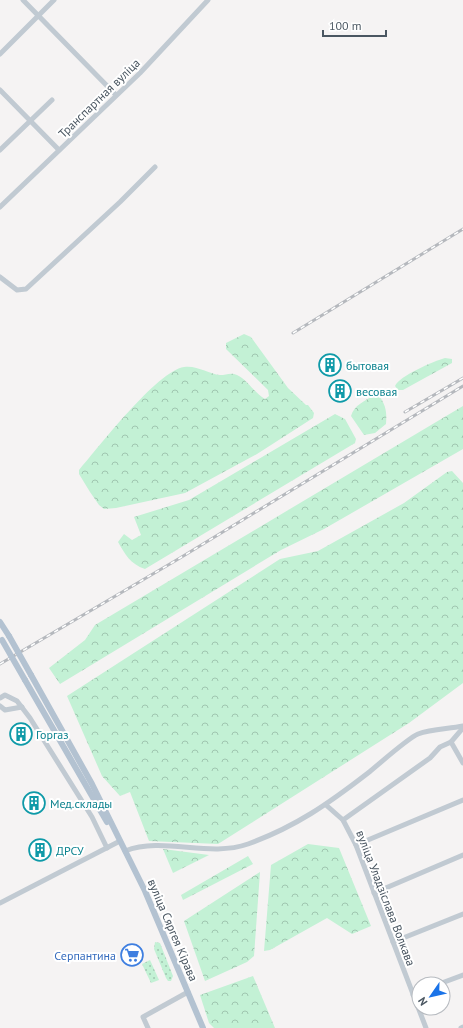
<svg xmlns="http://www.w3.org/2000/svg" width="463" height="1028" font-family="'PT Sans',sans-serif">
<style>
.grass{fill:url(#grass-dots)}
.forest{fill:url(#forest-crowns)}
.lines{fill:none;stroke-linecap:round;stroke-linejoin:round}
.minor{stroke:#c1cad2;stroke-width:5}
.major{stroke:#b3c2d1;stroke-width:6}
.rail-casing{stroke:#b5b8bd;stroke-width:3}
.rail{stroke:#fff;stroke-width:1.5;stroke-dasharray:4.5;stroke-linecap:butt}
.major-bridge{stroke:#b3c2d1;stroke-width:6}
.labels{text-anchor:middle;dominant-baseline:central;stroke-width:4;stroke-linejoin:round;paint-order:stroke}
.street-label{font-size:12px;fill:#4a5661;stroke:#fff}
.culture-label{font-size:12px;fill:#0d838f;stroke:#fff;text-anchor:start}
.shop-label{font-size:12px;fill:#366cbe;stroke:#fff;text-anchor:end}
</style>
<defs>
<pattern id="grass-dots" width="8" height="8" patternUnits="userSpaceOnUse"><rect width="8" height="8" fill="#c3f1d5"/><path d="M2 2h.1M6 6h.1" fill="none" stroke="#a0c6b0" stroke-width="1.8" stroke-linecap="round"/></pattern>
<pattern id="forest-crowns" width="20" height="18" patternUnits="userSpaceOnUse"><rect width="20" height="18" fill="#c3f1d5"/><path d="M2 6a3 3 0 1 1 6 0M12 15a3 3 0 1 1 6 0" fill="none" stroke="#a0c6b0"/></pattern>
</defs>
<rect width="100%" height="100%" fill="#f5f3f3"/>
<g class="grass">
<polygon points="155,942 160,943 173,976 171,981 168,981 166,978 154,949"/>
<polygon points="150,960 159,980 151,983 142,964"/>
</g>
<g class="forest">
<path d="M244 334 251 337 288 388 306 405H308L314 413 313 418 257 454 185 493 116 508 104 509 99 505 90 492 79 474V470C99 447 157 371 184 367 197 365 209 374 220 375 226 375 231 372 237 375 248 380 254 393 265 399L269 396 268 390 226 349V343Z"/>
<path d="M445 358 452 359V363L403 390H398L395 386C399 376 434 361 445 358Z"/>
<path d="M374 395 380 397C386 406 387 413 386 424L375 433 364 435 351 416C354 405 365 401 374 395Z"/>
<polygon points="463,406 463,449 324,529 281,550 60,684 49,668 85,640 95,625"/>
<path d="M335 414 345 419 356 439 355 443 145 569C130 564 125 554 118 542L124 534 132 540 141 535 134 517 189 500Z"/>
<polygon points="452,471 463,483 463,683 409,723 218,844 149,841 130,792 120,796 102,776 67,696 280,559 318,551 404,503 447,472"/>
<polygon points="308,844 339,848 371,926 352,934 327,918 270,950 264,951 271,865"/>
<polygon points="163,849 209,855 173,873"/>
<polygon points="248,856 253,864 183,900 181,895"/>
<polygon points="260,872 254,956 247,962 205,981 184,921"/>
<polygon points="253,976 275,1028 214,1028 209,1023 200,995"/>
</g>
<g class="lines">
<g class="minor">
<polyline points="23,0 116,95"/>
<polyline points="0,54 54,0"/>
<polyline points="0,90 59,150"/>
<polyline points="0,150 52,100"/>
<polyline points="0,207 140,73 208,0"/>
<polyline points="0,277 17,290 26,289 120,202 155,167"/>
<polyline points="0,698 5,695 17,701 30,718 92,817 107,848"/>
<polyline points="0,706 5,710 22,707"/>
<polyline points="451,742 463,763"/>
<polyline points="326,805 343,820 356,845 426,1028"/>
<polyline points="343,820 430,758 440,747 451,742 463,728"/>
<polyline points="356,845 463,800"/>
<path d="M125 851C164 836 208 858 248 844 295 827 328 804 368 773 378 765 408 738 418 734 432 729 449 729 463 726"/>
<polyline points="374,893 463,855"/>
<polyline points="0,903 120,841"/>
<polyline points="393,942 463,914"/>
<polyline points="439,984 463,975"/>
<polyline points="413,995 419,992"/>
<polyline points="148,1028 143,1017 188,992"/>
<polyline points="461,1028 463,1027"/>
</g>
<g class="major">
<polyline points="0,622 9,636"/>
<polyline points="31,675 92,784 145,891 203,1028"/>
<polyline points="25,680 107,822"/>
</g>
<g class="rail-casing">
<g id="rail">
<polyline points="293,333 463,229"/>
<polyline points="405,412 463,378"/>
<polyline points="0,664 180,558 463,386"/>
</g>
</g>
<use href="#rail" class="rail"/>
<g class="major-bridge">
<polyline points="9,636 31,675"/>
<polyline points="2,640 25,680"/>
</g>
</g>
<defs>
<g id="building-ring" transform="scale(1.15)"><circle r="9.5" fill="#fff" stroke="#0f9aa8" stroke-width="1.5"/><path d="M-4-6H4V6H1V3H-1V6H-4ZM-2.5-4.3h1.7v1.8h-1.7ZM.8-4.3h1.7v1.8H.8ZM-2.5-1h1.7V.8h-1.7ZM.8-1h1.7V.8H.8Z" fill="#0f9aa8"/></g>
<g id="supermarket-ring" transform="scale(1.15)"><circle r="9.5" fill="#fff" stroke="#3f7fe0" stroke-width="1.5"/><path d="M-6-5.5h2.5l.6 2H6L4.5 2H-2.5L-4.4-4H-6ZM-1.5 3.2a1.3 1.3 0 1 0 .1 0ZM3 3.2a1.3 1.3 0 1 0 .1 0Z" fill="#3f7fe0"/></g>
</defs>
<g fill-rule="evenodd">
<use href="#building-ring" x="330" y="365"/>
<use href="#building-ring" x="340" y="391"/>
<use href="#building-ring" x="21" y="734"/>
<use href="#building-ring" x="34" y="803"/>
<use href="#building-ring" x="40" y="850"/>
<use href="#supermarket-ring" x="132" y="955"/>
</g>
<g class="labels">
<g class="street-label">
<text transform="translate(99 98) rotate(-44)">Транспартная вуліца</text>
<text transform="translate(386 898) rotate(69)">вуліца Уладзіслава Волкава</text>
<text transform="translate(173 930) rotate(67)">вуліца Сяргея Кірава</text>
</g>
<g class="culture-label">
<text x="346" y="365">бытовая</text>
<text x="356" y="391">весовая</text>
<text x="36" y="734">Горгаз</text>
<text x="50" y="803">Мед.склады</text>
<text x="56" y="850">ДРСУ</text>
</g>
<g class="shop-label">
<text x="116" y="955">Серпантина</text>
</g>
</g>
<g transform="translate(431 996) rotate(236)"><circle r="19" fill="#ffffff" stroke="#b7bbc0"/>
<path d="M0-3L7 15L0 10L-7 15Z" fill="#1a73e8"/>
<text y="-6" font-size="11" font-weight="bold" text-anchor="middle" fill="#4a5661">N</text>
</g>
<path d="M323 30v6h63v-6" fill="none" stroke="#4a5661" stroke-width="2"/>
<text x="329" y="30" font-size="12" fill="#4a5661" stroke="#ffffff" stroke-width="3" paint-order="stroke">100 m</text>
</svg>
